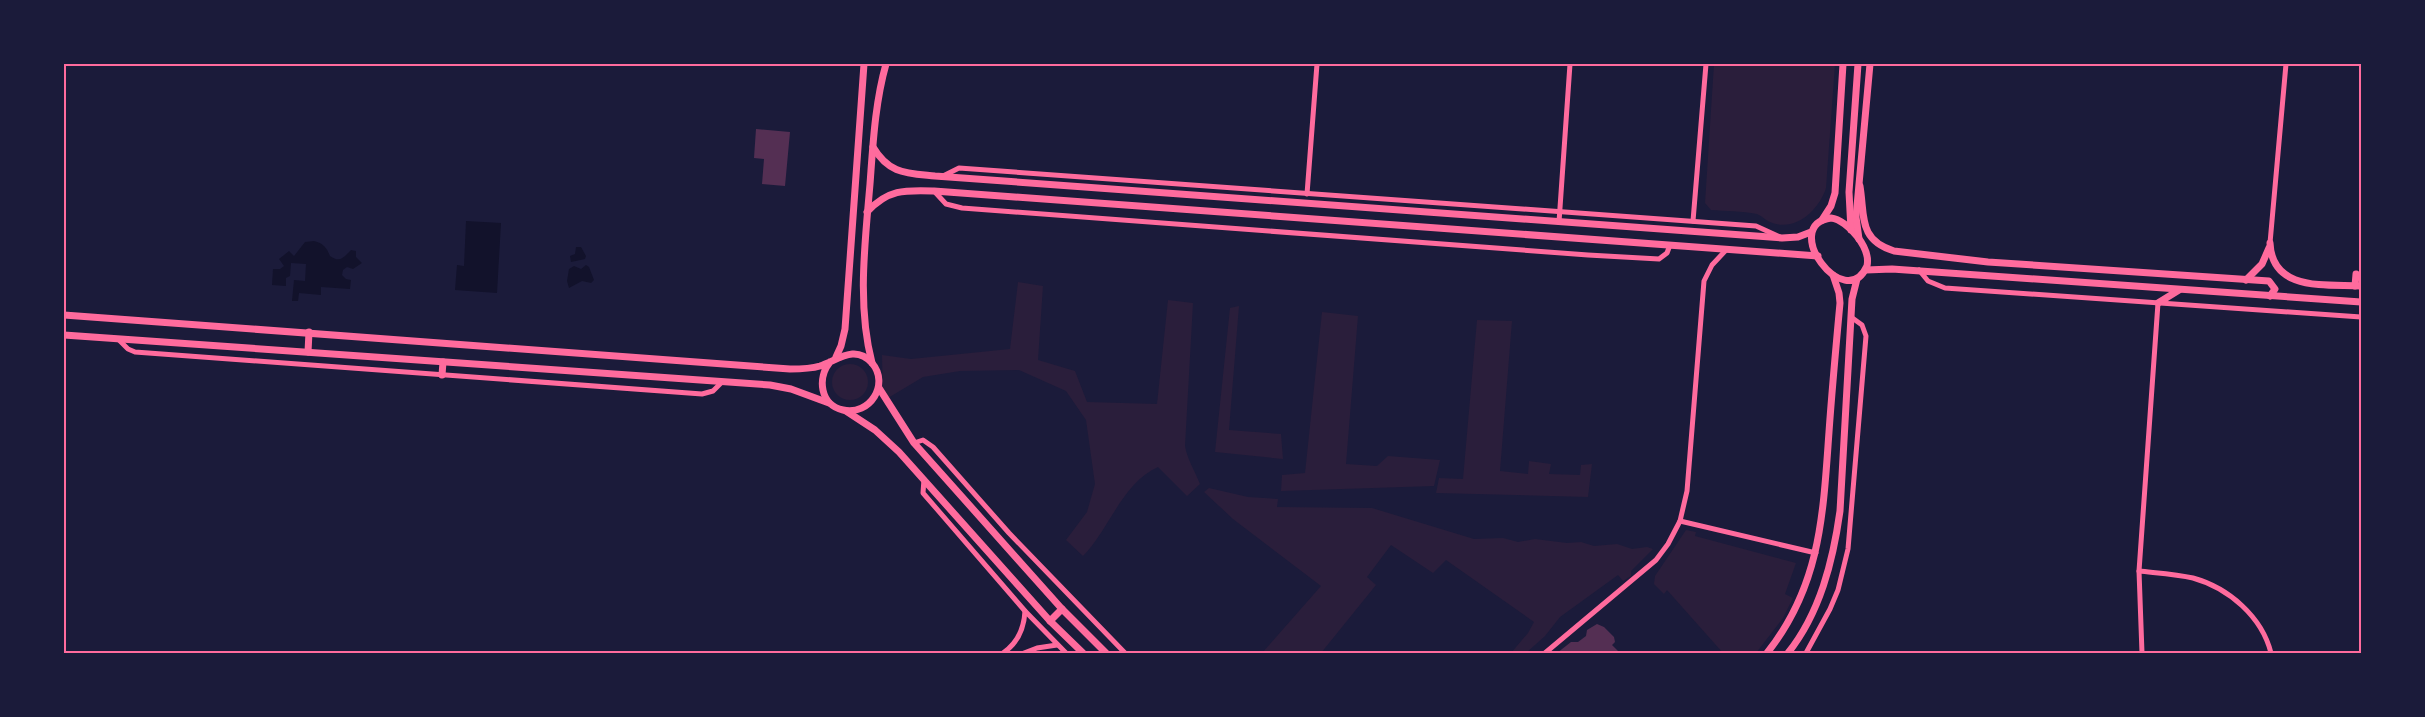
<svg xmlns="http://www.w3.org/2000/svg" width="2425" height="717" font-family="'Fira Sans Condensed',sans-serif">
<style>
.green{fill:#2a1e3b}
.water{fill:#12122b}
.building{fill:#542f53}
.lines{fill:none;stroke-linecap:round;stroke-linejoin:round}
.minor{stroke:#ff6b9d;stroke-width:5}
.tertiary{stroke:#ff6b9d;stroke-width:7}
.neatline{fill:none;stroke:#ff6b9d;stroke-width:2}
</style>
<rect width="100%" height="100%" fill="#1b1b3a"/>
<g class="green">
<path d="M1714 64H1835L1826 188C1819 210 1795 233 1770 222 1765 220 1762 216 1757 214 1742 211 1725 211 1711 210L1705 203Z"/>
<path d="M1018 282 1043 286 1038 360 1075 371 1087 402 1157 404 1168 300 1193 303 1185 446C1187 459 1195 471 1200 484L1187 496 1158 467C1122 483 1109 530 1083 556L1066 540 1087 512 1095 484 1086 420 1066 391 1019 370 960 371 923 377 883 401 882 355 911 359 1010 349Z"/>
<polygon points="1239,306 1229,430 1281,434 1283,459 1215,452 1230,308"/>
<polygon points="1322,312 1358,316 1346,464 1377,466 1388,456 1440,460 1434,486 1281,491 1282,475 1305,473"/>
<polygon points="1477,320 1512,321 1500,471 1528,474 1529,461 1551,464 1549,474 1580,475 1581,465 1592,464 1588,497 1436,493 1439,478 1463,479"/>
<circle cx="850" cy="382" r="18"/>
<polygon points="1209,488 1248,497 1278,499 1277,507 1372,508 1474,539 1503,538 1518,542 1535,539 1567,543 1581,542 1594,546 1617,544 1632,549 1647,547 1653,549 1631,571 1631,576 1623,581 1618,575 1560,617 1545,636 1526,653 1511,653 1528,633 1534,622 1446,560 1433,573 1391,545 1367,577 1376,585 1321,653 1262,653 1321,586 1233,519 1204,492"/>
<polygon points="1686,530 1696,532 1695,536 1796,563 1785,594 1793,598 1783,618 1756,653 1723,653 1667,590 1664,594 1654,584 1655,576"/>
</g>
<g class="water">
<polygon points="466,221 501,223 497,293 455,290 457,265 464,266"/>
<path d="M314 241C323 243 327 248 330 256 340 263 343 258 351 250L356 251V257L362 263 353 269 347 267 343 270 342 275 346 279 351 280 350 289 321 287V295L299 293 298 301H292L294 280 305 281 306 264 291 263 290 276 286 278V286L272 285 273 269H280L284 266 279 259 289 251 294 256 305 242Z"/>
<polygon points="576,247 581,247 586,256 585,259 571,262 570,256 575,254"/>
<polygon points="586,265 589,267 594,280 591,283 582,281 569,288 567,281 569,269 574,266 581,269"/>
</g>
<g class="building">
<polygon points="756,129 790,132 785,186 762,184 764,159 754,158"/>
<polygon points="1597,624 1604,627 1614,637 1615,642 1612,645 1620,653 1557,653 1571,642 1578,642 1586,636 1587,630"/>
</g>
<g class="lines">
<g class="minor">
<polyline points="941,177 959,168 1756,226 1780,237"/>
<polyline points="934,191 946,204 962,208 1588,255 1659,259 1667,253 1670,245"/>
<polyline points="1307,194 1317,64"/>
<polyline points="1693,221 1706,64"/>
<polyline points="1559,222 1570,64"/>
<polyline points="2270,243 2286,64"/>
<polyline points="1919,270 1928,281 1945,288 2361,317"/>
<polyline points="118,339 128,349 135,352 702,394 713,391 722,382"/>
<polyline points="914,443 923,440 933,447 1009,533 1125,653"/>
<polyline points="924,479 923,493 1025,611 1066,653"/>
<polyline points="1680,521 1816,553"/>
<path d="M2139 571C2157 573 2176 574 2193 578 2229 588 2262 617 2271 653"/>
<path d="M1003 653C1018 643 1024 629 1025 611"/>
<polyline points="1024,653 1037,648 1057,645"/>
<polyline points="1545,653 1656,560 1668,544 1680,521 1687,491 1704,281 1712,265 1727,249"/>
<polyline points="1806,653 1830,609 1838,590 1848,549 1866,336 1862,325 1851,317"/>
<polyline points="2142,653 2139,571 2158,303"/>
</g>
<g class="tertiary">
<path d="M873 147C889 174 906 173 935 176L1782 238 1798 237 1811 232"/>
<path d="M1860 186C1865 216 1858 240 1894 251L1988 262 2269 281 2275 289 2270 296"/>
<path d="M867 212C888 189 905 190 934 191L1818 256"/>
<path d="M1831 218C1848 220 1871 248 1867 266 1845 315 1779 225 1831 218Z"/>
<polyline points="1822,220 1831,206 1835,193 1843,64"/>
<polyline points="1851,230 1849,192 1858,64"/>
<polyline points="1859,239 1856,217 1870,64"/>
<path d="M2270 243C2272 292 2326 284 2361 286"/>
<polyline points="1866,270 1892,269 2361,302"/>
<polyline points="2246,280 2262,264 2269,248"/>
<polyline points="2355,286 2356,274"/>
<polyline points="2158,303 2179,290"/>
<path d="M64 315 790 369C800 369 810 369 820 366 838 360 855 344 872 363 890 384 870 416 843 410 820 405 817 378 830 362"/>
<polyline points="64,335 770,385 791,389 829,403"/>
<polyline points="308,352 309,332"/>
<polyline points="836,357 841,346 845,329 864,64"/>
<path d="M872 363C857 305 865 243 870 184 873 144 875 103 886 64"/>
<polyline points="442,375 443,362"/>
<polyline points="879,388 914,443 1062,609 1106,653"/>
<polyline points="846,411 875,430 899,452 1050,621 1083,653"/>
<polyline points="1050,621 1062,609"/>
<path d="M1767 653C1821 585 1823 514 1829 432 1832 389 1836 346 1840 303L1839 293 1833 275"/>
<path d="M1788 653C1820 613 1833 561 1840 511L1852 299 1857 279"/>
</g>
</g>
<rect width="2425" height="717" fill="none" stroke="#1b1b3a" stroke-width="130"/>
<rect x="65" y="65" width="2295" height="587" class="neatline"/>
</svg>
